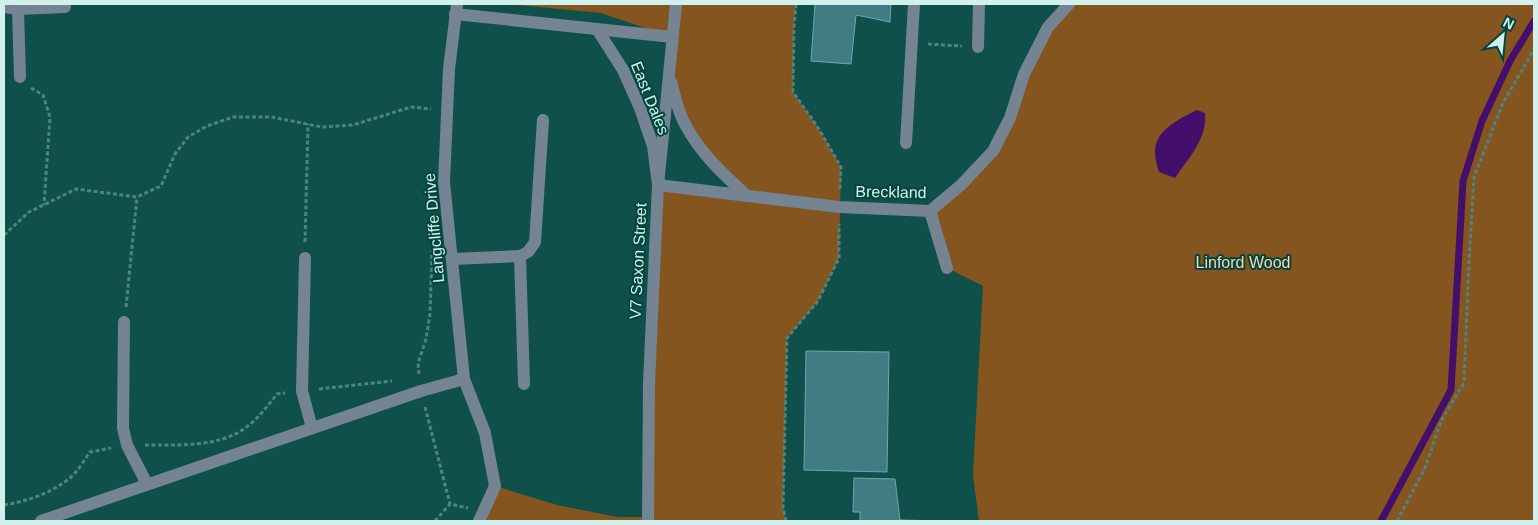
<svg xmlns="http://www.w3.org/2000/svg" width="1538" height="525" font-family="Arial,sans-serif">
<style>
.green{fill:#855520}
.water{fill:#440f6b}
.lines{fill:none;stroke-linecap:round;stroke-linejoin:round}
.stream{stroke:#440f6b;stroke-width:7}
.building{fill:#407c82;stroke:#6ca8af}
.path{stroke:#4e847e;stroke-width:3;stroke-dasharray:4 2.5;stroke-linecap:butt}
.minor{stroke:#748492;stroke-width:12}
.labels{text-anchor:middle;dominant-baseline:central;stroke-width:4;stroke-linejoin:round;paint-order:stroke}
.street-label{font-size:16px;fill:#d3f1ec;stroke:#00453f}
.park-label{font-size:16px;fill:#ffd5ad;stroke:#00453f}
</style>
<rect width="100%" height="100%" fill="#0f504a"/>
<g class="green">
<polygon points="508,4 796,4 794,27 793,92 819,129 841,167 839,258 818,301 787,338 783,507 786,521 479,521 495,486 557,505 617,517 647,517 658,185 746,196 699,147 669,77 672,37 601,13"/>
<polygon points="1069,4 1534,4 1534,521 979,521 973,475 983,286 947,268 930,211 993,151 1024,74"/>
</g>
<path class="water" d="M1197 110 1205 113C1208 138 1188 159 1175 178L1159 172C1157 166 1155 159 1155 152 1155 130 1179 119 1197 110Z"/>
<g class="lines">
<polyline class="stream" points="1381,521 1451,390 1463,181 1482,121 1510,61 1534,21"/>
</g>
<g class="building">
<polygon points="815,4 891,4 890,22 856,15 851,64 811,61"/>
<polygon points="806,351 889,352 887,472 804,470"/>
<polygon points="854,478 895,479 900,520 943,521 860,521 860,512 853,512"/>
</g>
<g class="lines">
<g class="path">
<polyline points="796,4 794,27 793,92 819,129 841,167 840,190"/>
<polyline points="928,44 962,46"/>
<polyline points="31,88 43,95 50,117 44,205"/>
<polyline points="4,235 29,212 76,189 137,197 161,186 175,154 188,137 207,126 233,117 271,117 322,127 353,125 411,107 431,109"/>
<polyline points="305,242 308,124"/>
<polyline points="126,307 137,197"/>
<polyline points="419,374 418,363 426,339 430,314 432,250"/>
<polyline points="319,389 392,381"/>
<polyline points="425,407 450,504"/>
<path d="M145 445C174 445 213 447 239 432 255 423 266 408 277 394L285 393"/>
<path d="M4 505C28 501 52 493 71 477 79 470 84 460 90 452L111 448"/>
<polyline points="435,521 450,504 468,508"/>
<polyline points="786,521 783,507 787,338 818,301 839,258 839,224"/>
<polyline points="1397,521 1425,468 1441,421 1464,383 1469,261 1474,177 1503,103 1534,49"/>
</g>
<g class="minor">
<polyline points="457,4 449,69 444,182 464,379 485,433 495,486 479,521"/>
<polyline points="4,7 18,9 65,7"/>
<polyline points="18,9 20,77"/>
<polyline points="455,14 672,37"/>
<polyline points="597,29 623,70 640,108 653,146 658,185 839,207 930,211 961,185 993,151 1010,118 1024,74 1048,27 1069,4"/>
<polyline points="978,47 979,4"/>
<path d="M671 82C675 96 678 113 686 126 701 154 724 175 747 196"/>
<polyline points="906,143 914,4"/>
<polyline points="930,211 947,268"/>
<polyline points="520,256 524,384"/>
<polyline points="305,258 302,391 312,428"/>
<polyline points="452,259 520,256 528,252 535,242 543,120"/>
<polyline points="124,322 123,428 127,445 147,484"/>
<polyline points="41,521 421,391 464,379"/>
<polyline points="648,521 649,383 658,185 676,4"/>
</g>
</g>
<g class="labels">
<g class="street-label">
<text transform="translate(650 98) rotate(68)">East Dales</text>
<text transform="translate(891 192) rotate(1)">Breckland</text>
<text transform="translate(434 228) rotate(-95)">Langcliffe Drive</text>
<text transform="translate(638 261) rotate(-87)">V7 Saxon Street</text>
</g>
<g class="park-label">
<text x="1243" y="262">Linford Wood</text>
</g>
</g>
<rect width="1538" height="525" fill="none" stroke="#d3f1ec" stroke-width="10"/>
<g transform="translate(1503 35) rotate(27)" stroke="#00453f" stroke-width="4" paint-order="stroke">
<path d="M0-4L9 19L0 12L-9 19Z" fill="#d3f1ec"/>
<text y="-8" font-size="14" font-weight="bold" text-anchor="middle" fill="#d3f1ec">N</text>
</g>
</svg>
